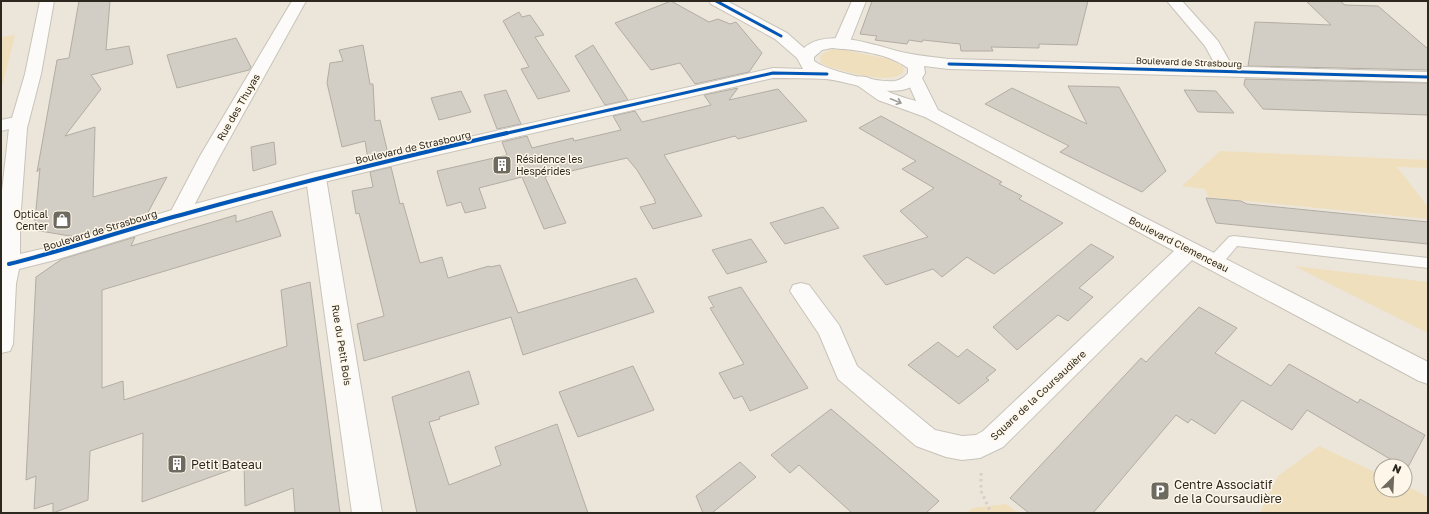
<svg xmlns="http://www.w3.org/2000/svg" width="1429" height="514" font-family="'Golos Text',sans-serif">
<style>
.green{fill:#efdfbd}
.building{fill:#d3cec5;stroke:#b2ada4}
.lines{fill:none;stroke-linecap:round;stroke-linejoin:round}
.lane-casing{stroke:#c8c3b9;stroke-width:2}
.street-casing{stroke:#c8c3b9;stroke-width:2}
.secondary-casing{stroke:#c8c3b9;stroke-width:2}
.path{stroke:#d2d0cc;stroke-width:3;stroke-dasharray:2.5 3.5;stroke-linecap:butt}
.lane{fill:#fcfbf9;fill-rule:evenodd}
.street{fill:#fcfbf9;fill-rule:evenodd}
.secondary{fill:#fcfbf9;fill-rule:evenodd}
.cycleway-far1-casing{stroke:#fef7e9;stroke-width:5}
.cycleway-casing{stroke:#fef7e9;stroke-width:6}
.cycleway-far1{stroke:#0057b8;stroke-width:3}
.cycleway{stroke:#0057b8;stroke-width:4}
.oneway{stroke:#9e9c97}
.labels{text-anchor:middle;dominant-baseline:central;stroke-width:3;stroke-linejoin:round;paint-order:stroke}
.far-street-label{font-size:9px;fill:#2c281f;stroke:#fef7e9}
.street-label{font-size:10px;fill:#2c281f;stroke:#fef7e9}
.poi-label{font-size:10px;fill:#2c281f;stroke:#fef7e9;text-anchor:start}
.near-poi-label{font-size:12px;fill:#2c281f;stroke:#fef7e9;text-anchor:start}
</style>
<rect width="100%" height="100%" fill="#ece6da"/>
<g class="green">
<polygon points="15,35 1,91 1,37"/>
<path d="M839 49 889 59 902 66 904 69 903 73C886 85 849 72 829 67L821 63 820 56C826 50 832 50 839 49Z"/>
<polygon points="1220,151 1428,160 1428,168 1397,167 1428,207 1428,219 1208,197 1205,189 1182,186"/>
<polygon points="1294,266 1428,282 1428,333"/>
<polygon points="1319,446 1381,475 1381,490 1405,490 1405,485 1428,497 1428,513 1260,513 1278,476"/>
<polygon points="1006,504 1018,513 967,513 972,508"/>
</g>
<g class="building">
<polygon points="79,1 110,1 106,50 129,46 133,64 91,75 101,89 65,136 95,127 93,197 167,177 146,216 76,237 34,230 40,168 37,172 57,60 69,58"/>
<polygon points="671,1 709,22 718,19 730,24 736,22 762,53 749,72 695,84 680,63 651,70 615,23"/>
<polygon points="872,1 1088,1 1077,45 1039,44 1039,48 991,47 993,51 961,51 960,44 923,40 922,42 909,40 907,44 875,40 877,36 860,34"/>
<polygon points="1306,1 1340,1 1345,5 1378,6 1428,49 1428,70 1248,66 1255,22 1331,25"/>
<polygon points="519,12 522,17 530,15 544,35 535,37 570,91 538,99 521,69 529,67 503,21"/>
<polygon points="236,38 251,67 249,70 177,88 167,55"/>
<polygon points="363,45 370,84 373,84 375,121 380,120 388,154 368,159 365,141 342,147 327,83 330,63 343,61 339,50"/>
<polygon points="593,45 628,100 605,105 575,56"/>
<polygon points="1245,79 1428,83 1428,115 1263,109 1244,85"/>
<polygon points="1068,86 1119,87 1166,171 1142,192 1060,152 1069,146 985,104 1012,88 1087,124"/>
<polygon points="738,88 729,100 778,89 807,121 738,139 735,136 664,155 702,216 653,229 640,207 656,203 654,200 655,200 637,170 627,158 545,177 566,223 544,229 522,177 479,188 486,208 465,213 461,202 447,206 437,171 507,155 502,142 527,136 532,148 573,138 574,141 621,130 613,116 635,111 642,122 711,105 704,95"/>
<polygon points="506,90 521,124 497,129 484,95"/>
<polygon points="1184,90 1216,91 1234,113 1198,112"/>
<polygon points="461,91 471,112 439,120 431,98"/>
<polygon points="881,116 1002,182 999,184 1022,196 1019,199 1063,223 994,274 967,257 942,277 933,269 886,285 863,256 928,237 900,211 934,188 902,169 916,161 859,128"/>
<polygon points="274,142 276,164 253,171 251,147"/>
<polygon points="391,167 400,204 403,203 420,263 442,257 448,278 489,266 490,267 500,265 518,313 636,278 654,312 523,355 511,317 364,361 357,324 384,316 359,213 356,214 352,191 373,187 370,172"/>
<polygon points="1206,198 1241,201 1247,204 1428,222 1428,244 1216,223"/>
<polygon points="823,207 839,228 785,244 770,223"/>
<polygon points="272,211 281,236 102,290 102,388 123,381 124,400 287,346 281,290 310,282 340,513 295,513 293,488 245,506 244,465 142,502 143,433 90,451 88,500 53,513 53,503 34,509 36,476 26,480 36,277 62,259 135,237 131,246 236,215 236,222"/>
<polygon points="751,239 767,262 727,274 712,250"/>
<polygon points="1091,244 1114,257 1079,288 1093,297 1068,321 1058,315 1017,350 993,327"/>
<polygon points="741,287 808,388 750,411 742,396 734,399 719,373 744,364 710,308 714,307 708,297"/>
<polygon points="1199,307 1237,328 1215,353 1271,386 1289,364 1358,403 1360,399 1425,435 1407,469 1405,466 1402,466 1307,410 1292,430 1242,400 1215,434 1191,419 1188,423 1176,415 1093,513 1029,513 1010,498 1141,358 1146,362"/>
<polygon points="938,342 958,357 967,349 996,370 986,378 989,380 959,404 908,365"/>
<polygon points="633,366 654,410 578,437 559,392"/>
<polygon points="469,371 479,404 439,417 440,419 429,422 449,485 501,465 495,447 557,424 588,513 417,513 392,397"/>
<polygon points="831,409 903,470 939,501 926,513 852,513 799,465 790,473 771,455"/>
<polygon points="740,462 756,477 712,513 703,513 696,496"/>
</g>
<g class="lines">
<g class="lane-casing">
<path id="lane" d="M1234 236 1428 258V268L1237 246C1229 255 1221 269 1209 266L1206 262 1209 258 1229 237Z"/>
</g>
<g class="street-casing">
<g id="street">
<polygon points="292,1 306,1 220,156 189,215 186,220 179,222 172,220 169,215 200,156"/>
<polygon points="852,1 866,1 849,44 847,47 841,49 835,47 833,44"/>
<polygon points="1167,1 1182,1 1218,41 1235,71 1233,75 1227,76 1221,75 1205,46"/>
<path d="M914 73 920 74 938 110 1116 203 1428 362V384L1419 381 1192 260 1003 447 980 458 962 460 946 457 916 446 838 379 819 334 790 291 793 285 801 283 809 285 839 325 857 366 935 430 962 436 976 435 983 431 1174 251 925 117 878 100 857 85 855 81 857 77C872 74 879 87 891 93 899 96 908 99 916 101L906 78 908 74Z"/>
<polygon points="20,116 26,117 29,121 26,125 1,131 1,120"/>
<polygon points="316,172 323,174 326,178 382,513 352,513 306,178 309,174"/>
</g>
</g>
<g class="secondary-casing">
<path id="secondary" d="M40 1H54L41 74 27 128 20 223V254L46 248 172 210 316 172 773 68 803 69 797 58 775 39 711 4 709 1H727L787 33 804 48C828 26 878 47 906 53 920 56 935 57 949 59L1428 72V82L949 69 924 66 925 73C908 108 853 81 825 79 808 78 790 78 773 78L415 160 320 183 186 220 55 260 19 269 16 284 13 344 10 351 1 353V200L9 128 25 74ZM832 48C857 50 887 53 908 68V73C905 77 900 80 895 81 879 83 827 71 814 61V57L822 50Z"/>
</g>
<polyline class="path" points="981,473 981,491 991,513"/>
<use href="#lane" class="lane"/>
<use href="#street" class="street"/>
<use href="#secondary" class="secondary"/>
<g class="cycleway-far1-casing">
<g id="cycleway-far1">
<polyline points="716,1 781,36"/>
<polyline points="949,64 1428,77"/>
<polyline points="503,134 773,73 827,74"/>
</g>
</g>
<g class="cycleway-casing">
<path id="cycleway" d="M9 264C67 250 123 230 181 215 289 185 398 158 507 133"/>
</g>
<use href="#cycleway-far1" class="cycleway-far1"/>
<use href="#cycleway" class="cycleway"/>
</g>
<defs><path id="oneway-shaft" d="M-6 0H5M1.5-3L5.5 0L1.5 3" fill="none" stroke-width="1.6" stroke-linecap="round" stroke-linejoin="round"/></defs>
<use class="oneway" href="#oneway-shaft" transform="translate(896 101) rotate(22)"/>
<defs>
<g id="building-square" transform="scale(1)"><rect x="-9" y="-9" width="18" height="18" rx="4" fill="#6f6a60" stroke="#fef7e9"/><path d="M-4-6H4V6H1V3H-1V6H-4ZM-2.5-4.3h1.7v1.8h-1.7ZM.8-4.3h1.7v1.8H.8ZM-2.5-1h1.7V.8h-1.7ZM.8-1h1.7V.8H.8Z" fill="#fff"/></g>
<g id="shop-square" transform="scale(1)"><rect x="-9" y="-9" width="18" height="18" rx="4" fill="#6f6a60" stroke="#fef7e9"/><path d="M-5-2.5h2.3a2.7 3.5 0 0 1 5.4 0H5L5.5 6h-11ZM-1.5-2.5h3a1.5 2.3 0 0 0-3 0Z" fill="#fff"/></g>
<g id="parking-square" transform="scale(1)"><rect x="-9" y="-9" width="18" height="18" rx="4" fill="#6f6a60" stroke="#fef7e9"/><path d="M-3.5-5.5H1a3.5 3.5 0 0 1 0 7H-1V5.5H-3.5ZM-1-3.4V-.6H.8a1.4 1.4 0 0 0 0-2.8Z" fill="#fff"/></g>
</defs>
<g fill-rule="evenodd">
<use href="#building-square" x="502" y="165"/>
<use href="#shop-square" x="62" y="220"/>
<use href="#building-square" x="177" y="464"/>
<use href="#parking-square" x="1160" y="491"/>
</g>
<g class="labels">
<g class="far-street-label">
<text transform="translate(1189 62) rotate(2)">Boulevard de Strasbourg</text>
</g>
<g class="street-label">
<text transform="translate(238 107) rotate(-60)">Rue des Thuyas</text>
<text transform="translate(413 147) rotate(-13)">Boulevard de Strasbourg</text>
<text transform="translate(100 230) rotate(-17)">Boulevard de Strasbourg</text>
<text transform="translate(1179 244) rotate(27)">Boulevard Clemenceau</text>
<text transform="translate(342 345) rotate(81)">Rue du Petit Bois</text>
<text transform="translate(1038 395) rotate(-43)">Square de la Coursaudière</text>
</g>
<g class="poi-label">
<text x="516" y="159">Résidence les<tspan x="516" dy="12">Hespérides</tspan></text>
<text x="48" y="214" text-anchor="end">Optical<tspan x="48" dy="12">Center</tspan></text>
</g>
<g class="near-poi-label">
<text x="191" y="464">Petit Bateau</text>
<text x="1174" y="484">Centre Associatif<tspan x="1174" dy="14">de la Coursaudière</tspan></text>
</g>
</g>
<rect width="1429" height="514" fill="none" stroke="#2c281f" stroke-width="4"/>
<g transform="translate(1393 478) rotate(24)"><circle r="19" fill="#fef7e9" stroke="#aaa498"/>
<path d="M0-3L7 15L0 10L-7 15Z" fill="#6f6a60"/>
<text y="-6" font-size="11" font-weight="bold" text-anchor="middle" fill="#2c281f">N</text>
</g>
</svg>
